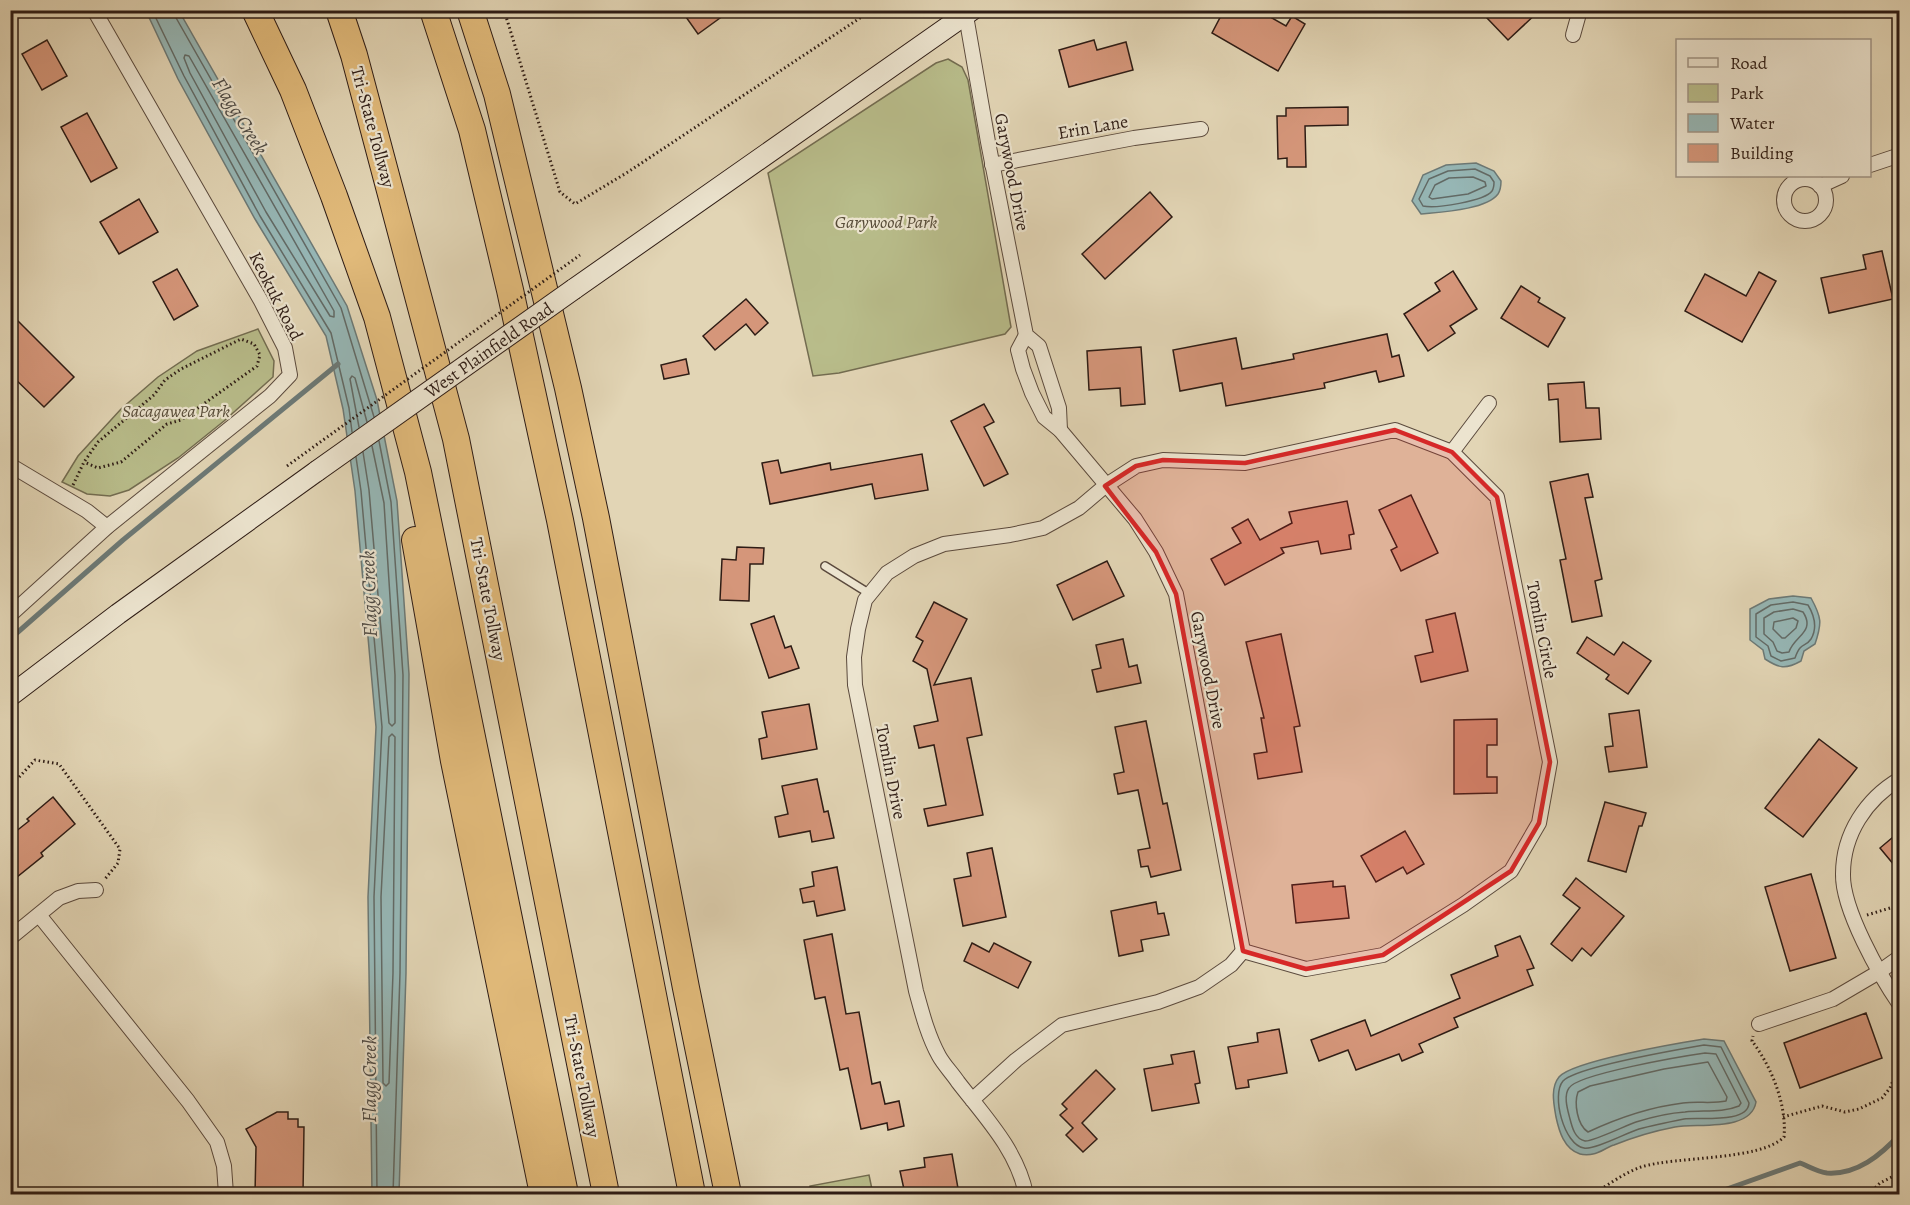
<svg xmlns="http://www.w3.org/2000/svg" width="1910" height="1205" font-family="Alegreya,serif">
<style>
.green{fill:#b8bc8a;stroke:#736c50;stroke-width:1.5}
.water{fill:#96b7b6;stroke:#6c7976;stroke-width:1.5}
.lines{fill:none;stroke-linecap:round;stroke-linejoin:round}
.shore{stroke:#626a66;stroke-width:1.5}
.stream{stroke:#6c7976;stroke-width:5}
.building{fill:#d5967a;stroke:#2e1c15;stroke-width:1.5}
.lane-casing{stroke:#5b4a3d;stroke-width:10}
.street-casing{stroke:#5b4a3d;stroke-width:16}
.secondary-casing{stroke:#2e1c15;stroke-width:22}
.highway-casing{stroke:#2e1c15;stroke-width:28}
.path{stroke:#2e1c15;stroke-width:3;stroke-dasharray:1.5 3;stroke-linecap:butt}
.lane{stroke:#ece4cf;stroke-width:7}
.street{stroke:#ece4cf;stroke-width:14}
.secondary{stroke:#ece4cf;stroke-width:20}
.highway{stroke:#e1ba7a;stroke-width:26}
.secondary-bridge-casing{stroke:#2e1c15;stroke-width:22;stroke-linecap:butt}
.path-bridge{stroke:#2e1c15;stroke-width:3;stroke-dasharray:1.5 3;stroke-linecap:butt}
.secondary-bridge{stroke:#ece4cf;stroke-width:20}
.marked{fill:#d62828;fill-opacity:0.2;stroke:#d62828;stroke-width:4.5;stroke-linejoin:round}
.labels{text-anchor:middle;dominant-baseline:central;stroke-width:4.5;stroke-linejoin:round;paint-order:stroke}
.street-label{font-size:18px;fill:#2e1c15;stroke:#ece4cf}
.park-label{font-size:18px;font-style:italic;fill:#574c38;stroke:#ece4cf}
.water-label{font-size:20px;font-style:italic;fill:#4d4a45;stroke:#ece4cf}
</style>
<rect width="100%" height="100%" fill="#e2d5b5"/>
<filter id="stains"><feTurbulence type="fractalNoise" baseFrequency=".00333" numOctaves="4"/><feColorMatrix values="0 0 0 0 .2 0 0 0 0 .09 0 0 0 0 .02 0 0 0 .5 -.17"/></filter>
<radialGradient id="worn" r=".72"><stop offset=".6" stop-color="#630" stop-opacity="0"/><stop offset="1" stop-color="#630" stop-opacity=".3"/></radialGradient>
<g class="green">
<polygon points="948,59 962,67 968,80 1011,327 1005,334 839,373 813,376 768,173 936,63"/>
<polygon points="258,329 274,361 273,377 224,421 178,458 129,490 110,496 87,494 62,482 78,456 121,409 158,377 197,351"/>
<polygon points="869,1175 873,1194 811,1194 810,1186"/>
</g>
<g class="water">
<polygon points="146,11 179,11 347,306 377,400 397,501 409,674 406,973 399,1194 372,1194 368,897 376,727 355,491 343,409 326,336 255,219 178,79"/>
<path d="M1476 163 1494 171 1501 181C1501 185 1500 191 1498 194 1486 210 1440 212 1421 214L1412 201 1423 175 1446 165Z"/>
<path d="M1793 596 1811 598C1822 618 1822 623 1815 644L1804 651 1801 661C1785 670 1779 668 1765 659L1763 650 1750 640V609L1769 599Z"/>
<path d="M1704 1039 1724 1041 1756 1102C1751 1132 1698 1123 1675 1127 1654 1131 1634 1137 1614 1145 1607 1147 1600 1153 1593 1154 1590 1155 1583 1155 1580 1154 1564 1149 1559 1131 1556 1117 1554 1105 1550 1088 1559 1077 1572 1061 1679 1043 1704 1039Z"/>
</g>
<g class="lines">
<g class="shore">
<polyline points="152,10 184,76 260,216 331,333 349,408 352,432"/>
<polyline points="174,10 175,16 341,308 374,417"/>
<polygon points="185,55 189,56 334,311 334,317 330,316 266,212 190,73 184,58"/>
<path d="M1475 169 1490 176 1494 182C1494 185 1494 188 1492 191 1485 201 1435 209 1423 206L1419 199 1429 179 1448 171Z"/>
<polygon points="1473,177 1485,182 1486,186 1468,194 1432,199 1429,197 1435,185 1449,178"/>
<polyline points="359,427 350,379 352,376 355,378 367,422"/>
<polyline points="379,441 391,502 403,675 400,973 393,1194"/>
<polyline points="363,452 369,490 389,723 392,726 395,723 395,675 384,503 372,446"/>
<polyline points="356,457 361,491 382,727 374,897 377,1194"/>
<path d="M1793 602 1808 605C1814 615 1818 627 1811 639 1805 648 1801 641 1795 658L1781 661 1771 656 1768 646 1756 637V614L1771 605Z"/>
<path d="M1793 609 1803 612C1816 632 1794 636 1789 652L1782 653 1777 651 1773 642 1764 634V618L1774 612Z"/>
<polygon points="1793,618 1798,621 1796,628 1785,638 1782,638 1773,629 1774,622"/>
<polygon points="392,734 395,737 393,973 389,1083 386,1086 383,1083 381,897 389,737"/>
<path d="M1704 1045 1721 1047 1749 1103C1748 1124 1699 1117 1684 1119 1669 1122 1654 1125 1639 1129 1626 1133 1595 1150 1584 1148 1564 1145 1551 1095 1563 1081 1576 1067 1681 1049 1704 1045Z"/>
<path d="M1705 1053 1716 1054 1741 1103 1739 1106C1722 1113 1704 1110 1685 1112 1669 1113 1652 1117 1636 1122 1627 1125 1592 1142 1585 1141 1575 1139 1572 1127 1570 1119 1568 1111 1563 1096 1569 1088 1577 1074 1684 1056 1705 1053Z"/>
<path d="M1708 1062 1727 1097 1726 1101C1712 1104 1698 1101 1683 1103 1650 1107 1618 1118 1588 1132 1577 1125 1574 1103 1578 1092L1590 1086 1664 1069Z"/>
</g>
<g class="stream">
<polyline points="10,639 123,540 338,364"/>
<path d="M1713 1194 1800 1163C1808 1166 1818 1172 1827 1173 1857 1175 1881 1155 1900 1134"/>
</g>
</g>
<g class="building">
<polygon points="681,10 731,10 698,34"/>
<polygon points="1224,10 1258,10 1286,26 1292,16 1305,24 1278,71 1212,33"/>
<polygon points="1496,10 1540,10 1508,40 1487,18"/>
<polygon points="47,40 67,76 42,90 22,54"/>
<polygon points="1094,40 1097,50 1126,42 1133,70 1069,87 1059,50"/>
<polygon points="1348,107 1348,125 1305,126 1306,167 1287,167 1287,158 1278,159 1277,116 1286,116 1286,108"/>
<polygon points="87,113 117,168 91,182 61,127"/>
<polygon points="1150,192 1172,217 1105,279 1082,254"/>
<polygon points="139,199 158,232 119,254 100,222"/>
<polygon points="1882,251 1893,299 1829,313 1821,278 1866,269 1863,255"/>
<polygon points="177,269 198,306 174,320 153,282"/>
<polygon points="1453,271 1477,309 1450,326 1455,333 1428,351 1404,314 1440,291 1435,283"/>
<polygon points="1759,272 1776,281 1742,342 1685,311 1705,274 1746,296"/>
<polygon points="1521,286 1540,298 1538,302 1565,318 1548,347 1501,318"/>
<polygon points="746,299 768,323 755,335 746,324 715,350 703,336"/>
<polygon points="17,320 74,377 44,407 10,374 10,326"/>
<polygon points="1387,334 1392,357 1399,355 1404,376 1379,382 1376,371 1324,383 1325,388 1226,406 1222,383 1180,391 1173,350 1236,338 1242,369 1294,359 1293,354"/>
<polygon points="1141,347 1145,404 1121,406 1120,388 1089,390 1087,351"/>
<polygon points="686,359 689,374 664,379 661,365"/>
<polygon points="1584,382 1586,408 1599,408 1601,439 1560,442 1558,399 1549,400 1548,384"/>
<polygon points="984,404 994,422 984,427 1008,474 984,486 951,421"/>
<polygon points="922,454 928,490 875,499 872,484 770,504 762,463 778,460 781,473 830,463 831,470"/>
<polygon points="1588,474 1593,497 1585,498 1602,579 1595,581 1602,616 1572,622 1560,560 1566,559 1550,482"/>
<polygon points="1411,495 1438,553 1401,571 1391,550 1397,547 1379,510"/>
<polygon points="1347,501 1354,534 1349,535 1351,549 1321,554 1318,541 1281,548 1284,553 1225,585 1211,559 1241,543 1232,528 1248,519 1260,540 1292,523 1289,512"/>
<polygon points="737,547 764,548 763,564 750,564 749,601 720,600 722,559 736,560"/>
<polygon points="1107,561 1124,596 1073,620 1057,585"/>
<polygon points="934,602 967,619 934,685 971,678 982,735 967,738 983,815 928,826 924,809 946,805 934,745 919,748 914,726 938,721 927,669 913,661 923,641 916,637"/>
<polygon points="1455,613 1468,671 1421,682 1415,656 1433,652 1426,620"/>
<polygon points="774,616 785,648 791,646 799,668 769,678 751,624"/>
<polygon points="1281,634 1300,726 1294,727 1302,772 1258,779 1254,754 1267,752 1261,718 1264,718 1246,642"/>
<polygon points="1587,637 1614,655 1623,642 1651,661 1628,694 1606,679 1609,675 1577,653"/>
<polygon points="1123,639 1129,667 1137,665 1141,683 1097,692 1092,670 1101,668 1096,645"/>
<polygon points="809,704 817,749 762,759 759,739 767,737 762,712"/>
<polygon points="1639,710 1647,767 1609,772 1605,747 1613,746 1609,714"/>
<polygon points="1497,719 1497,745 1487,745 1487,777 1497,777 1497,793 1454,794 1454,720"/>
<polygon points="1146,721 1163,804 1167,803 1181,870 1151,877 1148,866 1141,867 1138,850 1150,848 1138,790 1118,794 1114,774 1124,772 1115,727"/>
<polygon points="1819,739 1857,768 1803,837 1765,808"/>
<polygon points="817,779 824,812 828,811 834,838 812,842 810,831 779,837 775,817 788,814 782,786"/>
<polygon points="53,797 75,824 41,853 43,856 17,877 10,870 10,836 29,821 27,819"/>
<polygon points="1605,802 1646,813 1642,826 1639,826 1626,872 1588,861"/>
<polygon points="1405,831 1424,864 1407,874 1403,867 1376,882 1361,856"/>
<polygon points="1899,832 1899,871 1880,848"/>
<polygon points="992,848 1006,917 963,926 954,879 971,876 967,853"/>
<polygon points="837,867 845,910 817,916 814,901 803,903 800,889 814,886 812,872"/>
<polygon points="1811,874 1836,958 1790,971 1765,887"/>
<polygon points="1576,878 1624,916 1591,956 1582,948 1572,961 1551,944 1580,908 1563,895"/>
<polygon points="1333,881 1333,887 1345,886 1349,918 1296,923 1292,885"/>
<polygon points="1156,902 1158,914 1164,913 1169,935 1141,940 1143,951 1119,956 1111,911"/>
<polygon points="832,934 846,1014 859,1012 872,1084 880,1082 885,1104 899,1101 904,1126 888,1130 887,1123 861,1129 848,1068 840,1070 825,997 815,999 804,940"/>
<polygon points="1520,936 1534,968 1527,970 1533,985 1454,1018 1458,1027 1419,1044 1423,1052 1402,1061 1399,1054 1356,1070 1348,1050 1319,1061 1311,1040 1365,1020 1371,1036 1460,998 1451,975 1498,956 1495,946"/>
<polygon points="972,943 989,952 994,943 1031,962 1018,988 964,961"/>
<polygon points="1866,1013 1882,1058 1800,1088 1784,1043"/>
<polygon points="1279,1029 1287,1073 1248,1080 1249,1087 1236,1089 1228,1047 1258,1042 1257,1033"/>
<polygon points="1194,1051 1200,1083 1195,1084 1199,1103 1152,1111 1144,1069 1173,1064 1171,1055"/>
<polygon points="1096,1070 1115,1089 1082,1123 1097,1139 1083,1152 1066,1135 1073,1128 1060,1115 1067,1109 1062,1104"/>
<polygon points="277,1112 288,1112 288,1119 298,1119 298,1127 304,1127 303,1194 255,1194 256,1147 246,1129"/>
<polygon points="952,1154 959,1194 905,1194 900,1171 925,1167 924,1158"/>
</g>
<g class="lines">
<g class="lane-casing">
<polyline id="lane" points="825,566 870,594"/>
</g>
<g class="street-casing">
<g id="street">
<polyline points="965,10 988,142 1026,335 1039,346 1059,408 1060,430"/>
<polyline points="1573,35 1580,10"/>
<polyline points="992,165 1134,138 1201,129"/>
<polyline points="1870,165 1900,155"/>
<circle cx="1805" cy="200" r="21"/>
<polyline points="1820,186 1842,176"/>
<polyline points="1026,335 1018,350 1023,369 1032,393 1044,417 1060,430 1135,519 1156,552 1176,594 1243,951"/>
<polyline points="1452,452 1489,403"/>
<polyline points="10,465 87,511 107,527"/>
<polyline points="10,615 107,527 270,396 290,375 285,348 261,301 94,10"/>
<path d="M1900 779C1866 799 1843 834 1843 874 1842 909 1880 976 1900 1005"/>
<polyline points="39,915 188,1101 217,1142 224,1166 226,1194"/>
<polyline points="10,938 59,898 78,891 96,890"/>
<polyline points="1759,1024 1833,999 1879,972 1900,957"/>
<path d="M972 1100 1016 1060 1062 1025 1158 1002 1199 987 1231 965 1243 951 1306 969 1383 955 1463 905 1511 871 1539 823 1550 762 1497 497 1452 452 1395 430 1245 463 1163 460 1136 466 1105 486 1079 508 1043 528 1010 535 944 544 914 556 887 573 865 600 858 629 854 657 855 685 916 991C922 1013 928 1036 939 1056 944 1065 952 1073 958 1082 985 1117 1017 1150 1026 1194"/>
</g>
</g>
<g class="secondary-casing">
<g id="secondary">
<polyline points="574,289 972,10"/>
<polyline points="10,696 118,614 317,471"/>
</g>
</g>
<g class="highway-casing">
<g id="highway">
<polyline points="255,10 293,90 334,196 377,317 418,472 565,1194"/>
<polyline points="339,10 354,55 456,439 606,1194"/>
<polyline points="433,10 472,130 510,290 560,520 692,1194"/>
<polyline points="470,10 497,94 568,388 596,518 686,988 728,1194"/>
<polyline points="415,540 454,761 543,1194"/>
</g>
</g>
<g class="path">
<polyline points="504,10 560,192 575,204 628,172 872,10"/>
<polyline points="73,485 84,462 98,442 154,395 165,380 181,369 241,339 254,344 260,355 257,366 181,420 167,424 121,462 98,468 84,462"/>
<polyline points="10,787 35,760 59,764 120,849 118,863 105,879"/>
<polyline points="1867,915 1900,905"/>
<polyline points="1783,1117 1822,1106 1845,1112 1859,1109 1882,1098 1890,1088 1897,1071 1900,1068"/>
<path d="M1593 1194C1608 1185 1624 1173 1641 1167 1676 1156 1760 1161 1784 1137 1787 1104 1771 1066 1752 1041L1753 1036"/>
<polyline points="1869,1194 1880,1183 1900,1173"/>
</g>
<use href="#lane" class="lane"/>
<use href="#street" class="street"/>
<use href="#secondary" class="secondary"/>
<use href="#highway" class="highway"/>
<g class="secondary-bridge-casing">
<polyline id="secondary-bridge" points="317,471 574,289"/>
</g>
<polyline class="path-bridge" points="287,466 580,255"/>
<use href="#secondary-bridge" class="secondary-bridge"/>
</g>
<path class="marked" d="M1395 430 1452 452 1497 497 1550 762 1539 823 1511 871 1383 955 1306 969 1243 951 1176 594 1156 552 1105 486 1136 466 1163 460 1245 463Z"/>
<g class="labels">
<g class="street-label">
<text transform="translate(373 127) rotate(75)">Tri-State Tollway</text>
<text transform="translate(1093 127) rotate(-10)">Erin Lane</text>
<text transform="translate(1012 172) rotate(79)">Garywood Drive</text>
<text transform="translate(276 296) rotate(63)">Keokuk Road</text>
<text transform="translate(489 350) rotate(-35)">West Plainfield Road</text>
<text transform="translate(488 599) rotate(79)">Tri-State Tollway</text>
<text transform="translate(1542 630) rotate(79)">Tomlin Circle</text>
<text transform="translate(1208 670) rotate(79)">Garywood Drive</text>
<text transform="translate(891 772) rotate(79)">Tomlin Drive</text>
<text transform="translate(582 1076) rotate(79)">Tri-State Tollway</text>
</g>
<g class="park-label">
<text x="886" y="222">Garywood Park</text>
<text x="176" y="411">Sacagawea Park</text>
</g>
<g class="water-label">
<text transform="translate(240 116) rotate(58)">Flagg Creek</text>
<text transform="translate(369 594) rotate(-92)">Flagg Creek</text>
<text transform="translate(369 1079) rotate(-90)">Flagg Creek</text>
</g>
</g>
<rect width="1910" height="1205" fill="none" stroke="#e2d5b5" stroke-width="36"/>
<rect x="12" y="12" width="1886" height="1181" fill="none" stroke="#2e1c15" stroke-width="3"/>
<rect x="18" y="18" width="1874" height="1169" fill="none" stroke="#2e1c15" stroke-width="1.5"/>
<rect x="1676" y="39" width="195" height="138" fill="#ece4cf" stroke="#a09485" stroke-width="1.5"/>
<rect x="1688" y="58" width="30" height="9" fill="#ece4cf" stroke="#a09485" stroke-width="1.5"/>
<text x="1730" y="69" font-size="18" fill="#2e1c15">Road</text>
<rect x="1688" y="84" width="30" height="18" fill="#b8bc8a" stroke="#a09485" stroke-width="1.5"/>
<text x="1730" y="99" font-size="18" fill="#2e1c15">Park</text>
<rect x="1688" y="114" width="30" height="18" fill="#96b7b6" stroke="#a09485" stroke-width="1.5"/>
<text x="1730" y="129" font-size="18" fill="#2e1c15">Water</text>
<rect x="1688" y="144" width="30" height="18" fill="#d5967a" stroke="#a09485" stroke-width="1.5"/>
<text x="1730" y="159" font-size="18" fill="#2e1c15">Building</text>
<rect width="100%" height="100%" filter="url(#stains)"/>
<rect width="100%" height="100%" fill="url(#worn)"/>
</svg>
